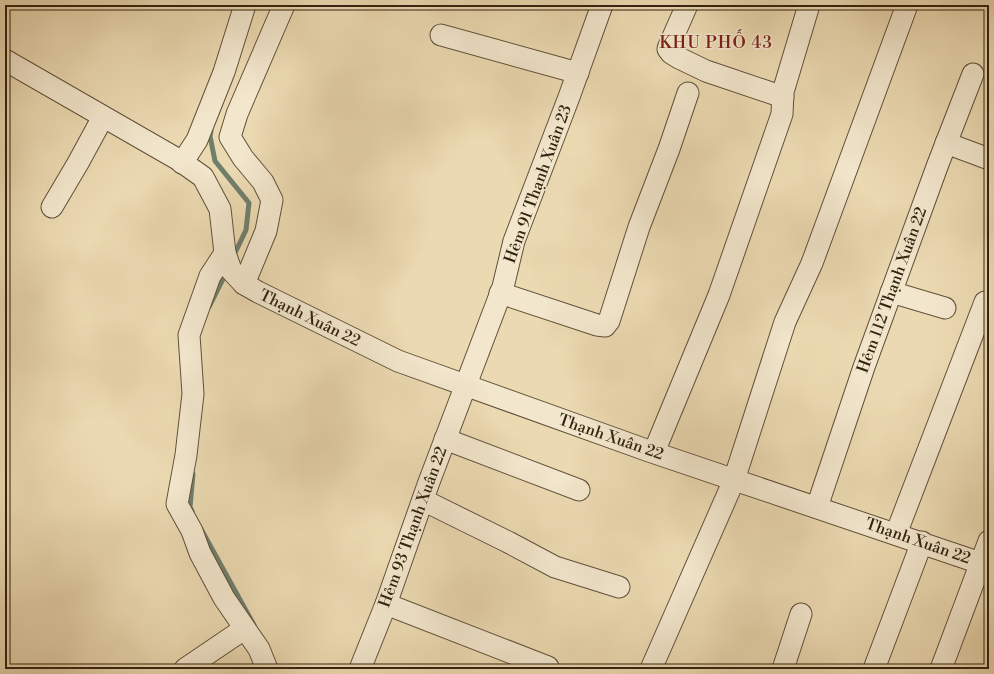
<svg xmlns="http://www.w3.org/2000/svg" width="994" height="674" font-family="'Libre Bodoni',serif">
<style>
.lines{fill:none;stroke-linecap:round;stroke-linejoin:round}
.stream{stroke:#707e6c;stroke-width:5}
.minor-casing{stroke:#605039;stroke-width:23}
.minor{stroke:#f2e6cc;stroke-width:21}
.labels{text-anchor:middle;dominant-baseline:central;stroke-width:3;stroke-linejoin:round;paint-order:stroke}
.street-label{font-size:16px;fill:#322311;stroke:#f2e6cc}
.neighbourhood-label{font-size:17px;letter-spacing:1px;fill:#7a1f14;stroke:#f2e6cc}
</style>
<rect width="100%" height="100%" fill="#ebd9b1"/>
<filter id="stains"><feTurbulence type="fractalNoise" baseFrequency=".005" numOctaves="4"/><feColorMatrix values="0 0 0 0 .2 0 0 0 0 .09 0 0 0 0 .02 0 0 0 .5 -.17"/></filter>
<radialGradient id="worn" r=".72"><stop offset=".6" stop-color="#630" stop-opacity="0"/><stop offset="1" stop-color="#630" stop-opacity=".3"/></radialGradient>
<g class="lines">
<g class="stream">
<polyline points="211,131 210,136 215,161 249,203 246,230 233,257"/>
<polyline points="209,307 227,271"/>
<polyline points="192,511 190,507 193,474"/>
<polyline points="201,529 254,625"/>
</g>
<g class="minor-casing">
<g id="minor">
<polyline points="687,5 669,46 668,49 671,53 679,58 706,71 783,97"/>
<polyline points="441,35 578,73"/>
<polyline points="5,60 179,160 203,177 220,209 225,253 231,270 244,284 258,292 398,361 649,451 989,566"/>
<polyline points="946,143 989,159"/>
<polyline points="182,163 197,140 224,72 245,5"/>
<polyline points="52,207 78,163 103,117"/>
<polyline points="225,253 210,276 189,335 193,394 186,455 177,504 192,531 200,553 224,598 259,649 267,669"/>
<polyline points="244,284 266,231 272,200 263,182 243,158 230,137 237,114 284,5"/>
<polyline points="891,292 945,308"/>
<polyline points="500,293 597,325 605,326 609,321 639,227 669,149 688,93"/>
<polyline points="445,439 579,490"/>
<polyline points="654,452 719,295 782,114 783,92 809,5"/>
<polyline points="423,500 508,542 555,567 619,587"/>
<polyline points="817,507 864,367 938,164 973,74"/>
<polyline points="896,534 985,302"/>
<polyline points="386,604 548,667 547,669"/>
<polyline points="185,669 244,629"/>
<polyline points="360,669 386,604 429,482 503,287 514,241 569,97 602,5"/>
<polyline points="651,669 734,480 785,322 812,263 907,5"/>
<polyline points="783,669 801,614"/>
<polyline points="874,669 922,542"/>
<polyline points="941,669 989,541"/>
</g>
</g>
<use href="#minor" class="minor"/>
</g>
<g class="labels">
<g class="street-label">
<text transform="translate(538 184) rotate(-70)">Hẻm 91 Thạnh Xuân 23</text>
<text transform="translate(892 290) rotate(-70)">Hẻm 112 Thạnh Xuân 22</text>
<text transform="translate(310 318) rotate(26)">Thạnh Xuân 22</text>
<text transform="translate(611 437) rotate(19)">Thạnh Xuân 22</text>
<text transform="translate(413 527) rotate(-70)">Hẻm 93 Thạnh Xuân 22</text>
<text transform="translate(918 541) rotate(19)">Thạnh Xuân 22</text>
</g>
<g class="neighbourhood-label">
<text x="716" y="43">KHU PHỐ 43</text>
</g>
</g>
<rect width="994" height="674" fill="none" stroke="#ebd9b1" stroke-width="20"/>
<rect x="6" y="6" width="982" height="662" fill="none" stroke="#322311" stroke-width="2"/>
<rect x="10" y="10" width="974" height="654" fill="none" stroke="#322311"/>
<rect width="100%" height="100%" filter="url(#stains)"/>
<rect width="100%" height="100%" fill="url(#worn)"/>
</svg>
